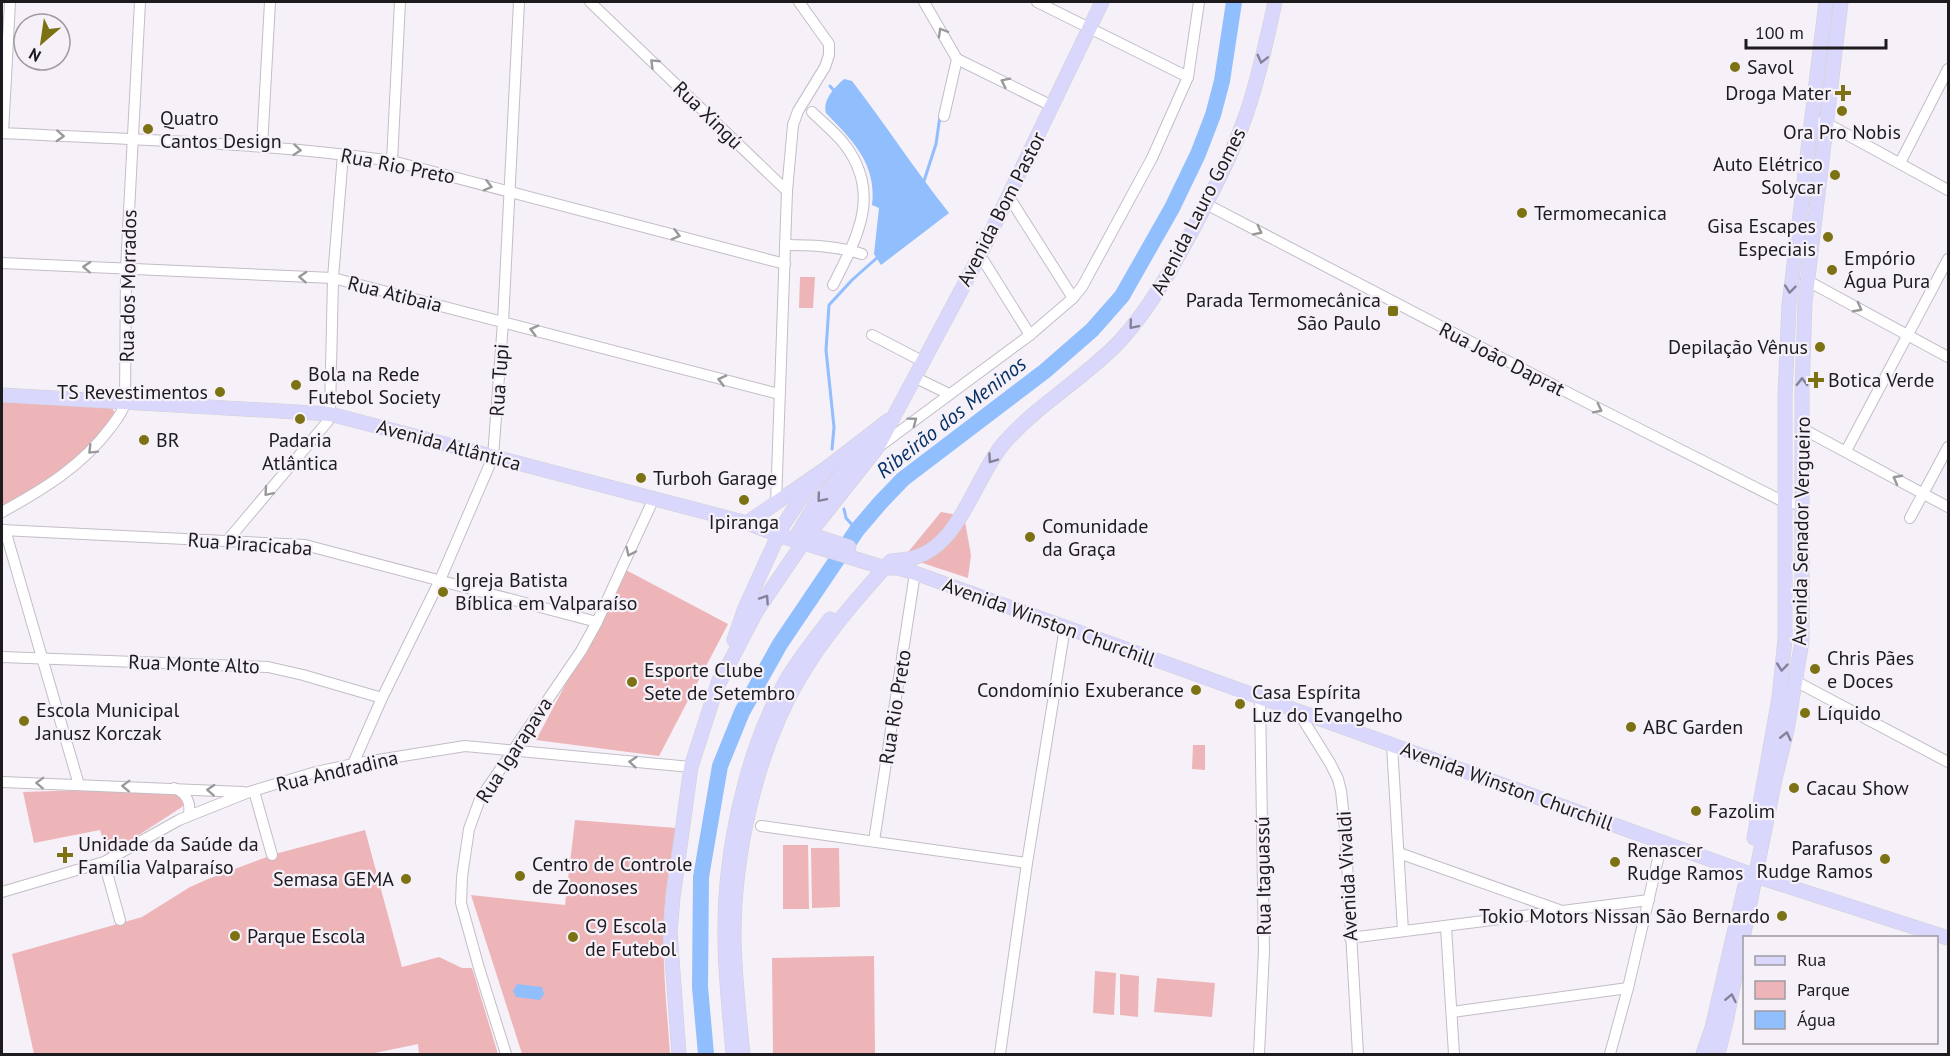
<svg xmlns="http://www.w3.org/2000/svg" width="1950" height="1056" font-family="'PT Sans',sans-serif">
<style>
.green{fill:#eeb5b8}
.water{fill:#91befc}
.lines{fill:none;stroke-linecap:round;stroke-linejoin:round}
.stream{stroke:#91befc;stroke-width:3}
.river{stroke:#91befc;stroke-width:16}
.minor-casing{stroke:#c3bdc6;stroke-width:12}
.major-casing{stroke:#d2d1d2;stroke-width:15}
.minor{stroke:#fff;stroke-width:10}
.major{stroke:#d9d7fc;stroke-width:14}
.oneway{stroke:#99989a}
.oneway2{stroke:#848298}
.poi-dot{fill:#7d7213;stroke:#f6f0f9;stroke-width:2}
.labels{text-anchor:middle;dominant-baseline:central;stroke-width:4.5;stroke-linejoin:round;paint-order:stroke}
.poi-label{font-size:20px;fill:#1d1b1e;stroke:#f6f0f9;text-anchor:start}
.street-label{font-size:20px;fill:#1d1b1e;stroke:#f6f0f9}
.water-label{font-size:21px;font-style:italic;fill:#063268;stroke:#f6f0f9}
</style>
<rect width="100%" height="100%" fill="#f6f0f9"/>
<g class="green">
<polygon points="800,277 815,277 813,308 799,308"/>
<polygon points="2,401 112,407 115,414 84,452 50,479 2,506"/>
<polygon points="941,512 964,516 971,555 968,578 904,557"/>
<polygon points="626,570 728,624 659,756 536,740"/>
<polygon points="1193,745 1205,745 1205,770 1192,769"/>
<polygon points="86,790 178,794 184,802 182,807 108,855 100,830 34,843 23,792"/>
<path d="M575 820 676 828C671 859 665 889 664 920 662 965 667 1010 670 1054H522L471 895 565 905Z"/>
<polygon points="365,830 402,967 439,957 462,968 472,968 498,1054 419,1054 418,1044 370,1054 34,1054 12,954 142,917 190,887 208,879 275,854"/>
<polygon points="783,845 808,845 809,909 783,909"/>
<polygon points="811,848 839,848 840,907 812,908"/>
<polygon points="874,956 875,1054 773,1054 772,958"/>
<polygon points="1095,971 1116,973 1114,1015 1093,1013"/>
<polygon points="1120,974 1139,976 1138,1017 1120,1015"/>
<polygon points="1157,978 1215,983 1212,1017 1154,1012"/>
</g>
<g class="water">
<path d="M844 79 852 81C885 124 915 170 949 213L881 265 874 254 879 208 872 205C877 164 853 141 826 113 822 100 835 87 844 79Z"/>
<polygon points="517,984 542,987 544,994 540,1000 516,997 513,991"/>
</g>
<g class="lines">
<g class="stream">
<polyline points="830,86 836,93"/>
<polyline points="923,184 936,144 940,116"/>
<polyline points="832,449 834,427 826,350 829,305 852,280 879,256"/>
<polyline points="844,509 846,518 857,530"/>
</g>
<polyline class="river" points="706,1054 700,987 701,877 720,766 742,712 780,644 857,530 880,503 903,479 1045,371 1092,330 1122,296 1172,208 1198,154 1213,115 1222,81 1234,2"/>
<g class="minor-casing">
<g id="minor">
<polyline points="590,2 787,191"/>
<polyline points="924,2 957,59 944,116"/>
<polyline points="1037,2 1188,77"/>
<polyline points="957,59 1052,106"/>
<path d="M812 112C823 123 836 133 845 145 882 194 857 238 833 285"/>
<polyline points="1812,122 1826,123 1948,190"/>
<path d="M2 133C132 140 263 142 392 161L785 264"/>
<polyline points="3,133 10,2"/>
<polyline points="262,147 270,2"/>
<polyline points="392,161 400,2"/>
<polyline points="1900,163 1948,69"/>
<polyline points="1009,197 1073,298"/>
<polyline points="1206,204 1588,403 1786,503 1801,504"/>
<path d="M785 245C811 245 837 246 862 254"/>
<polyline points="980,255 1030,335"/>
<polyline points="2,263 333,278 779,394"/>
<polyline points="1806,280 1948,357"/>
<polyline points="872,335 922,361"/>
<polyline points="914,377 949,394"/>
<polyline points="1803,429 1948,507"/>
<polyline points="880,446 1030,335 1073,298 1082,287 1152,158 1188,77 1199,2"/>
<polyline points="1846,451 1948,259"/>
<polyline points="776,503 787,191 793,125 798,111 825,67 829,55 829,44 799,2"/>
<path d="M2 512C44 489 82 466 111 427 117 419 123 412 125 403L126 269 140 2"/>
<polyline points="1910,518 1948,447"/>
<polyline points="2,530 305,545 597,622"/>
<polyline points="5,530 79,785"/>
<polyline points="227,541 328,421 330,414 333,278 343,154"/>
<polyline points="2,657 268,667 303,675 382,698"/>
<polyline points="1797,682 1948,762"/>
<polyline points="1297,710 1330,763 1338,779 1341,791 1345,828 1358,1054"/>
<polyline points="1392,745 1403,931"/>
<polyline points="353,764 382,698 440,580 493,457 503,322 519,2"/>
<polyline points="2,782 243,792"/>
<path d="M174 788C186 793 191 801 189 815"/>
<polyline points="254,791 272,855"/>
<polyline points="761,826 1027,863"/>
<polyline points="874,841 915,573"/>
<polyline points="1399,853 1559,910"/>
<polyline points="104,862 120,920"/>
<polyline points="2,892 104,862 179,820 249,792 316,772 353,764 465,746 691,767"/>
<polyline points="1446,927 1454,1054"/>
<polyline points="1350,938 1649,900"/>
<polyline points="1452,1012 1628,988"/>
<polyline points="506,1054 479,968 461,903 462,877 469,829 480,799 581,651 597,622 654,498"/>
<polyline points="1000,1054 1027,863 1065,627"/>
<polyline points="1259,1054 1264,951 1260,697"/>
<polyline points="1610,1054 1628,988 1662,842"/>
</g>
</g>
<g class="major-casing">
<g id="major">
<polyline points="2,395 330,414 747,523 778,535 885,568 898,568 915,573 1756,876 1948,938"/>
<polyline points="747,523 828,467 889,420"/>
<polyline points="808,534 849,547"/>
<polyline points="794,540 817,502 870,442"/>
<polyline points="734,640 745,608 782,527 805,492 828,467"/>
<polyline points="717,687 756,612 809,534 877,448 980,255 1102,2"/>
<polyline points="1754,838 1779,698 1785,639 1785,395 1789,305 1826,2"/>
<polyline points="679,1054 670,932 673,897 691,767 719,680"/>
<path d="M733 1054C730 1016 725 975 725 936 724 853 746 746 790 674 802 655 816 637 830 619"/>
<path d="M743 1054C739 1017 735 979 734 941 733 857 756 752 799 679 823 637 858 597 891 561 898 560 906 560 913 558 961 545 974 478 1004 443 1038 404 1084 379 1120 341 1150 308 1171 270 1192 231 1212 193 1233 153 1247 112 1259 76 1267 39 1275 2"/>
<polyline points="1703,1054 1712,1028 1745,886"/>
<polyline points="1718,1054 1726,1022 1775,779 1787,730 1802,641 1802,391 1805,302 1841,2"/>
</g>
</g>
<use href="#minor" class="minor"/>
<use href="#major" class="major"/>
</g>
<defs><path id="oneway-chevron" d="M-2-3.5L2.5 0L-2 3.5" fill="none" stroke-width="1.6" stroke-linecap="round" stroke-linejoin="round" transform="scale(1.5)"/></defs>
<g class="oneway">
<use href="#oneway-chevron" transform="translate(942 32) rotate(-120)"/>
<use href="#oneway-chevron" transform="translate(654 63) rotate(-136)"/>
<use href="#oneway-chevron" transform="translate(1005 82) rotate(-154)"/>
<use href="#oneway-chevron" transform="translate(60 136) rotate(3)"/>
<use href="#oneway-chevron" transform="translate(297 150) rotate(5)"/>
<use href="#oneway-chevron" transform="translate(488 186) rotate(15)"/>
<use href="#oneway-chevron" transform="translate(1258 231) rotate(27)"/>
<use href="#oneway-chevron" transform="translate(676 235) rotate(15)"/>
<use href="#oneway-chevron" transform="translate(87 267) rotate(-177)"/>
<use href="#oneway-chevron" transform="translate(303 277) rotate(-177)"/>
<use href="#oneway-chevron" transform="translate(1858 308) rotate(28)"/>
<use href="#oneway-chevron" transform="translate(534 330) rotate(-165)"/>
<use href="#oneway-chevron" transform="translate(722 380) rotate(-165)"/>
<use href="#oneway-chevron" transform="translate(1598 409) rotate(27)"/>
<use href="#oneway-chevron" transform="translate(913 421) rotate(-37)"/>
<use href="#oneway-chevron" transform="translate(92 450) rotate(135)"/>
<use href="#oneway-chevron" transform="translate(1897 479) rotate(-152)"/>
<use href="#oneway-chevron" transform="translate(268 492) rotate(131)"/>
<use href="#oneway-chevron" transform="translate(630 552) rotate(115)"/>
<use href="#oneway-chevron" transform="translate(633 762) rotate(-175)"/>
<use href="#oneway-chevron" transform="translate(40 783) rotate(-178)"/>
<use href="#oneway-chevron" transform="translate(126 786) rotate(-178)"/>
<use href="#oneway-chevron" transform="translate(211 790) rotate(-177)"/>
</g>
<g class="oneway2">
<use href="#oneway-chevron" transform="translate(1262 59) rotate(104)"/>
<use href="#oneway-chevron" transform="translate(1790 289) rotate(96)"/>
<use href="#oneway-chevron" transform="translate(1133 325) rotate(130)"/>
<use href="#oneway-chevron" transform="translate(1802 382) rotate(-89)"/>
<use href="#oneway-chevron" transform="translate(992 459) rotate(125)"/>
<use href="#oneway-chevron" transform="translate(821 498) rotate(130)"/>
<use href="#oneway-chevron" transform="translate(765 599) rotate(-56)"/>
<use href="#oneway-chevron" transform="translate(1782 667) rotate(96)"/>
<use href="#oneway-chevron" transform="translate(1786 736) rotate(-77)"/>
<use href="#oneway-chevron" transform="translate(1731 998) rotate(-78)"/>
</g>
<g class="poi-dot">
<circle cx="1735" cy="67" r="6"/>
<path d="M1840 84h6v6h6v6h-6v6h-6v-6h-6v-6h6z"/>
<circle cx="1842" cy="111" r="6"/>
<circle cx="148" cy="129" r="6"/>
<circle cx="1835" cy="175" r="6"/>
<circle cx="1522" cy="213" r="6"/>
<circle cx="1828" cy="237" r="6"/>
<circle cx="1832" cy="270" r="6"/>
<rect x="1387" y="305" width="12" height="12" rx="3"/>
<circle cx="1820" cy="347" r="6"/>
<path d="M1813 371h6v6h6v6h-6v6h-6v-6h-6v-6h6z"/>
<circle cx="296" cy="385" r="6"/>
<circle cx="220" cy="392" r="6"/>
<circle cx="300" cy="419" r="6"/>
<circle cx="144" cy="440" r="6"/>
<circle cx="641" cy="478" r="6"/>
<circle cx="744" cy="500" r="6"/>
<circle cx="1030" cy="537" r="6"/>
<circle cx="443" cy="592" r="6"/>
<circle cx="1815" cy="669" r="6"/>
<circle cx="632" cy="682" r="6"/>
<circle cx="1196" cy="690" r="6"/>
<circle cx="1240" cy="704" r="6"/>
<circle cx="1805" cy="713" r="6"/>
<circle cx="24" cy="721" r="6"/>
<circle cx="1631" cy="727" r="6"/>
<circle cx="1794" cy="788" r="6"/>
<circle cx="1696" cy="811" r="6"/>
<path d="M62 846h6v6h6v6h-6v6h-6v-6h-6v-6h6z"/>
<circle cx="1885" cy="859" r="6"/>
<circle cx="1615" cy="862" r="6"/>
<circle cx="520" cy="876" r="6"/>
<circle cx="406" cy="879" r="6"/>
<circle cx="1782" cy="916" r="6"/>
<circle cx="235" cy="936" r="6"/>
<circle cx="573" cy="937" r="6"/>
</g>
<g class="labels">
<g class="poi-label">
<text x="1747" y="67">Savol</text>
<text x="1831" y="93" text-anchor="end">Droga Mater</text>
<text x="160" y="118">Quatro<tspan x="160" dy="23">Cantos Design</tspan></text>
<text x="1842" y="132" text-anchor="middle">Ora Pro Nobis</text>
<text x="1823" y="164" text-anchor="end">Auto Elétrico<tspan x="1823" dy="23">Solycar</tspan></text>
<text x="1534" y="213">Termomecanica</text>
<text x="1816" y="226" text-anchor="end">Gisa Escapes<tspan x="1816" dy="23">Especiais</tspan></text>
<text x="1844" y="258">Empório<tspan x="1844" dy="23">Água Pura</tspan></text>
<text x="1381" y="300" text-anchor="end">Parada Termomecânica<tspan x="1381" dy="23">São Paulo</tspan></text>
<text x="1808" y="347" text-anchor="end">Depilação Vênus</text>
<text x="308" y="374">Bola na Rede<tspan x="308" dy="23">Futebol Society</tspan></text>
<text x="1828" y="380">Botica Verde</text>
<text x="208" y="392" text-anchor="end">TS Revestimentos</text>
<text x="156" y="440">BR</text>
<text x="300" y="440" text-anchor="middle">Padaria<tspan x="300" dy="23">Atlântica</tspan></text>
<text x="653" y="478">Turboh Garage</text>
<text x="744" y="522" text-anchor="middle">Ipiranga</text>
<text x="1042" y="526">Comunidade<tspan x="1042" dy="23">da Graça</tspan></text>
<text x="455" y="580">Igreja Batista<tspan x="455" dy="23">Bíblica em Valparaíso</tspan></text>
<text x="1827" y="658">Chris Pães<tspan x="1827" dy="23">e Doces</tspan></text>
<text x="644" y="670">Esporte Clube<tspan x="644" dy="23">Sete de Setembro</tspan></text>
<text x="1184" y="690" text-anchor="end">Condomínio Exuberance</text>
<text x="1252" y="692">Casa Espírita<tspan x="1252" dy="23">Luz do Evangelho</tspan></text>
<text x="36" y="710">Escola Municipal<tspan x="36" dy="23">Janusz Korczak</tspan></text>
<text x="1817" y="713">Líquido</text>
<text x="1643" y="727">ABC Garden</text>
<text x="1806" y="788">Cacau Show</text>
<text x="1708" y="811">Fazolim</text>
<text x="78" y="844">Unidade da Saúde da<tspan x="78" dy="23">Família Valparaíso</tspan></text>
<text x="1873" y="848" text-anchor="end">Parafusos<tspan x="1873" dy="23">Rudge Ramos</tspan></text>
<text x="1627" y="850">Renascer<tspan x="1627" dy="23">Rudge Ramos</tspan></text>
<text x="532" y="864">Centro de Controle<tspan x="532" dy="23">de Zoonoses</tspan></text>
<text x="394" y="879" text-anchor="end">Semasa GEMA</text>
<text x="1770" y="916" text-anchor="end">Tokio Motors Nissan São Bernardo</text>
<text x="585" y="926">C9 Escola<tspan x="585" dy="23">de Futebol</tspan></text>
<text x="247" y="936">Parque Escola</text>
</g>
<g class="street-label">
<text transform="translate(708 115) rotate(44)">Rua Xingú</text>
<text transform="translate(398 166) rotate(11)">Rua Rio Preto</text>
<text transform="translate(1001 209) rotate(-63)">Avenida Bom Pastor</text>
<text transform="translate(1198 211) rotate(-63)">Avenida Lauro Gomes</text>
<text transform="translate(128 286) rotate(-89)">Rua dos Morrados</text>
<text transform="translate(395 294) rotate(14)">Rua Atibaia</text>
<text transform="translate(1502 359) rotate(27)">Rua João Daprat</text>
<text transform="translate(499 380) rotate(-86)">Rua Tupi</text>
<text transform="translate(449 445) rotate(15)">Avenida Atlântica</text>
<text transform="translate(1801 531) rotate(-89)">Avenida Senador Vergueiro</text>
<text transform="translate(250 544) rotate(4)">Rua Piracicaba</text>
<text transform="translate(1049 622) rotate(20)">Avenida Winston Churchill</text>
<text transform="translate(194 664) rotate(2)">Rua Monte Alto</text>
<text transform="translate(895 707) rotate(-81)">Rua Rio Preto</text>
<text transform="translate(514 750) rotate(-57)">Rua Igarapava</text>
<text transform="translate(337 771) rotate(-13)">Rua Andradina</text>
<text transform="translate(1507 786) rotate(20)">Avenida Winston Churchill</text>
<text transform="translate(1263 876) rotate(-91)">Rua Itaguassú</text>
<text transform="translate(1347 876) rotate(-93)">Avenida Vivaldi</text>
</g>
<g class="water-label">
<text transform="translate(951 417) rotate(-38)">Ribeirão dos Meninos</text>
</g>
</g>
<rect width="1950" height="1056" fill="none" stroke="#1d1b1e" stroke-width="6"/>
<rect x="1743" y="936" width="195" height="108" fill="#f6f0f9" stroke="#9f9ba1" stroke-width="1.5"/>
<rect x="1755" y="956" width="30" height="9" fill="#d9d7fc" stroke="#9f9ba1" stroke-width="1.5"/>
<text x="1797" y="966" font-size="18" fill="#1d1b1e">Rua</text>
<rect x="1755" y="981" width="30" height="18" fill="#eeb5b8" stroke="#9f9ba1" stroke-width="1.5"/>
<text x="1797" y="996" font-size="18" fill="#1d1b1e">Parque</text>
<rect x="1755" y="1011" width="30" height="18" fill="#91befc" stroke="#9f9ba1" stroke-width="1.5"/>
<text x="1797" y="1026" font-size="18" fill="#1d1b1e">Água</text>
<g transform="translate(42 42) rotate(209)"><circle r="28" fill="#f6f0f9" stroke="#9f9ba1" stroke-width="1.5"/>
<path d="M0-4.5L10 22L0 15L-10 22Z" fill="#7d7213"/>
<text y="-9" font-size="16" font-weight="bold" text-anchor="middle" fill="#1d1b1e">N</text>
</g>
<path d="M1746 39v9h140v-9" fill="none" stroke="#1d1b1e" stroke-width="3"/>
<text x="1755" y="39" font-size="18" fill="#1d1b1e" stroke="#f6f0f9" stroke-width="4.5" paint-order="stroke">100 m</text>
</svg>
